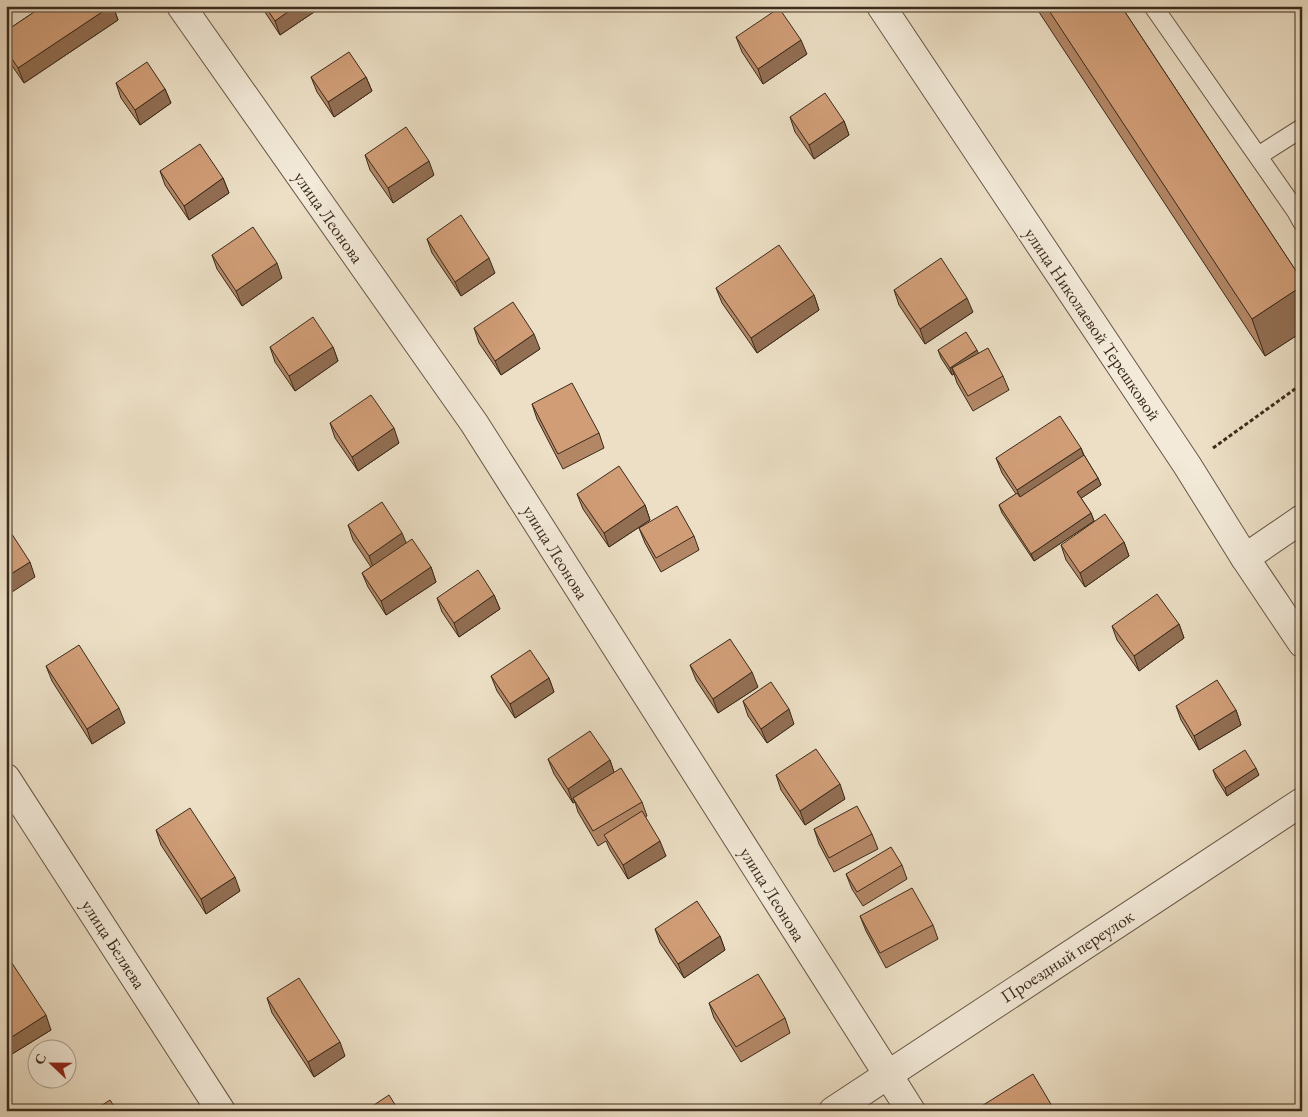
<svg xmlns="http://www.w3.org/2000/svg" width="1308" height="1117" font-family="'EB Garamond',serif">
<style>
.lines{fill:none;stroke-linecap:round;stroke-linejoin:round}
.service-casing{stroke:#675846;stroke-width:20}
.minor-casing{stroke:#675846;stroke-width:30}
.tertiary-casing{stroke:#675846;stroke-width:30}
.path{stroke:#3b2b1c;stroke-width:3;stroke-dasharray:4 2.5;stroke-linecap:butt}
.service{stroke:#f3ead9;stroke-width:18}
.minor{stroke:#f3ead9;stroke-width:28}
.tertiary{stroke:#f3ead9;stroke-width:28}
.wall{fill:#b38766;stroke:#3b2b1c}
.shaded-wall{fill:#926e53;stroke:#3b2b1c}
.building{fill:#d09d77;stroke:#3b2b1c}
.labels{text-anchor:middle;dominant-baseline:central;stroke-width:4;stroke-linejoin:round;paint-order:stroke}
.street-label{font-size:18px;fill:#3b2b1c;stroke:#f3ead9}
</style>
<rect width="100%" height="100%" fill="#ecdfc5"/>
<filter id="stains"><feTurbulence type="fractalNoise" baseFrequency=".004" numOctaves="4"/><feColorMatrix values="0 0 0 0 .2 0 0 0 0 .09 0 0 0 0 .02 0 0 0 .5 -.17"/></filter>
<radialGradient id="worn" r=".72"><stop offset=".6" stop-color="#630" stop-opacity="0"/><stop offset="1" stop-color="#630" stop-opacity=".3"/></radialGradient>
<g class="lines">
<g class="service-casing">
<g id="service">
<polyline points="1153,6 1296,211 1302,222"/>
<polyline points="1258,156 1302,128"/>
</g>
</g>
<g class="minor-casing">
<g id="minor">
<polyline points="181,6 474,423 911,1111"/>
<polyline points="881,6 1187,465 1245,558 1302,643"/>
<polyline points="6,778 221,1111"/>
<polyline points="833,1111 1302,802"/>
</g>
</g>
<g class="tertiary-casing">
<polyline id="tertiary" points="1245,558 1302,519"/>
</g>
<polyline class="path" points="1213,448 1302,384"/>
<use href="#service" class="service"/>
<use href="#minor" class="minor"/>
<use href="#tertiary" class="tertiary"/>
</g>
<g class="wall">
<polygon points="43,6 113,6 118,20 24,83 6,57 6,31"/>
<polygon points="261,6 319,6 320,8 280,35"/>
<polygon points="1035,6 1121,6 1302,280 1302,332 1265,356"/>
<polygon points="736,37 807,54 763,84 742,52"/>
<polygon points="311,77 366,77 372,91 334,117 317,92"/>
<polygon points="116,83 165,89 171,103 140,125 121,98"/>
<polygon points="790,117 844,121 849,135 814,159 795,132"/>
<polygon points="365,155 434,175 393,203 370,170"/>
<polygon points="160,171 223,178 229,193 189,220 165,185"/>
<polygon points="427,239 495,273 461,296 432,253"/>
<polygon points="212,255 282,278 242,306 217,269"/>
<polygon points="716,288 814,295 819,310 757,353 722,303"/>
<polygon points="894,290 973,312 925,344 899,305"/>
<polygon points="474,328 540,349 501,375 479,343"/>
<polygon points="270,347 333,347 338,361 295,391 275,362"/>
<polygon points="938,350 978,353 1003,376 1009,390 973,411 957,383 954,374 952,375 941,358"/>
<polygon points="532,404 599,433 604,448 563,469 537,419"/>
<polygon points="330,423 399,443 358,471 335,438"/>
<polygon points="1081,448 1084,455 1098,478 1101,485 1081,498 1091,513 1094,521 1034,561 1002,513 999,505 1016,494 1002,473 996,458"/>
<polygon points="577,494 645,505 650,520 609,547 583,509"/>
<polygon points="348,525 406,543 431,567 436,582 386,615 368,587 362,573 371,567 353,540"/>
<polygon points="639,528 694,536 699,550 661,572 645,543"/>
<polygon points="1124,542 1129,556 1085,587 1066,560 1061,545"/>
<polygon points="494,595 500,609 459,637 442,612 437,598"/>
<polygon points="1179,624 1184,638 1139,671 1117,640 1112,626"/>
<polygon points="690,665 758,687 718,713 696,680"/>
<polygon points="46,666 125,723 92,744 52,681"/>
<polygon points="491,676 549,678 554,692 515,718 497,691"/>
<polygon points="743,701 794,724 767,743 748,716"/>
<polygon points="1176,706 1236,710 1241,725 1199,750 1181,720"/>
<polygon points="548,759 610,760 614,773 642,802 647,816 645,817 666,856 628,879 610,850 606,841 598,846 578,812 575,802 573,803 554,774"/>
<polygon points="1213,770 1259,775 1227,796 1216,778"/>
<polygon points="776,775 845,799 805,825 781,790"/>
<polygon points="814,829 872,834 878,849 834,872 819,844"/>
<polygon points="156,830 240,891 206,914 161,845"/>
<polygon points="902,865 907,879 863,906 852,889 846,874"/>
<polygon points="1302,890 1302,906 1297,893"/>
<polygon points="860,916 933,925 938,939 886,968 866,931"/>
<polygon points="655,929 720,936 725,950 684,978 660,943"/>
<polygon points="6,954 51,1030 12,1054 6,1045"/>
<polygon points="267,998 345,1056 314,1077 272,1013"/>
<polygon points="709,1003 785,1018 790,1033 741,1062 714,1018"/>
</g>
<g class="shaded-wall">
<polygon points="111,6 113,6 118,20 24,83 18,68"/>
<polygon points="296,6 319,6 320,8 280,35 275,21"/>
<polygon points="801,40 807,54 763,84 758,69"/>
<polygon points="366,77 372,91 334,117 328,102"/>
<polygon points="165,89 171,103 140,125 135,110"/>
<polygon points="844,121 849,135 814,159 809,145"/>
<polygon points="429,161 434,175 393,203 388,188"/>
<polygon points="223,178 229,193 189,220 184,206"/>
<polygon points="489,258 495,273 461,296 455,282"/>
<polygon points="277,263 282,278 242,306 236,291"/>
<polygon points="1302,286 1302,332 1265,356 1252,319"/>
<polygon points="814,295 819,310 757,353 751,338"/>
<polygon points="967,298 973,312 925,344 920,329"/>
<polygon points="534,334 540,349 501,375 495,361"/>
<polygon points="333,347 338,361 295,391 289,376"/>
<polygon points="977,350 980,357 952,368 954,374 952,375 950,368"/>
<polygon points="394,428 399,443 358,471 352,457"/>
<polygon points="1081,448 1086,462 1023,504 1017,490"/>
<polygon points="1098,478 1101,485 1080,499 1077,492"/>
<polygon points="645,505 650,520 609,547 604,533"/>
<polygon points="1091,513 1094,521 1034,561 1031,554"/>
<polygon points="402,533 408,547 374,570 369,556"/>
<polygon points="1124,542 1129,556 1085,587 1080,573"/>
<polygon points="30,562 35,577 6,596 6,577"/>
<polygon points="431,567 436,582 386,615 381,601"/>
<polygon points="494,595 500,609 459,637 454,623"/>
<polygon points="1179,624 1184,638 1139,671 1134,656"/>
<polygon points="752,672 758,687 718,713 713,699"/>
<polygon points="549,678 554,692 515,718 510,704"/>
<polygon points="119,708 125,723 92,744 87,729"/>
<polygon points="789,709 794,724 767,743 761,729"/>
<polygon points="1236,710 1241,725 1199,750 1194,736"/>
<polygon points="610,760 615,775 573,798 575,802 573,803 568,789"/>
<polygon points="1256,768 1259,775 1227,796 1225,788"/>
<polygon points="840,784 845,799 805,825 800,811"/>
<polygon points="660,841 666,856 628,879 623,865"/>
<polygon points="235,877 240,891 206,914 201,899"/>
<polygon points="720,936 725,950 684,978 678,964"/>
<polygon points="46,1015 51,1030 12,1054 7,1040"/>
<polygon points="340,1042 345,1056 314,1077 308,1062"/>
</g>
<g class="building">
<polygon points="43,6 111,6 18,68 6,50 6,31"/>
<polygon points="265,6 296,6 275,21"/>
<polygon points="1046,6 1121,6 1302,280 1302,286 1252,319"/>
<polygon points="779,8 801,40 758,69 736,37"/>
<polygon points="349,52 366,77 328,102 311,77"/>
<polygon points="147,62 165,89 135,110 116,83"/>
<polygon points="825,93 844,121 809,145 790,117"/>
<polygon points="406,127 429,161 388,188 365,155"/>
<polygon points="200,144 223,178 184,206 160,171"/>
<polygon points="461,215 489,258 455,282 427,239"/>
<polygon points="253,227 277,263 236,291 212,255"/>
<polygon points="779,245 814,295 751,338 716,288"/>
<polygon points="941,258 967,298 920,329 894,290"/>
<polygon points="513,302 534,334 495,361 474,328"/>
<polygon points="313,317 333,347 289,376 270,347"/>
<polygon points="966,332 977,350 950,368 938,350"/>
<polygon points="988,348 1003,376 968,396 952,368"/>
<polygon points="572,383 599,433 558,454 532,404"/>
<polygon points="371,395 394,428 352,457 330,423"/>
<polygon points="1060,416 1081,448 1017,490 996,458"/>
<polygon points="1084,455 1098,478 1077,492 1091,513 1031,554 999,505 1017,493 1020,497"/>
<polygon points="619,466 645,505 604,533 577,494"/>
<polygon points="382,502 402,533 369,556 348,525"/>
<polygon points="677,506 694,536 656,558 639,528"/>
<polygon points="1105,514 1124,542 1080,573 1061,545"/>
<polygon points="6,525 30,562 6,577"/>
<polygon points="412,539 431,567 381,601 362,573"/>
<polygon points="478,570 494,595 454,623 437,598"/>
<polygon points="1157,594 1179,624 1134,656 1112,626"/>
<polygon points="730,639 752,672 713,699 690,665"/>
<polygon points="79,645 119,708 87,729 46,666"/>
<polygon points="530,650 549,678 510,704 491,676"/>
<polygon points="1217,680 1236,710 1194,736 1176,706"/>
<polygon points="771,682 789,709 761,729 743,701"/>
<polygon points="590,731 610,760 568,789 548,759"/>
<polygon points="816,749 840,784 800,811 776,775"/>
<polygon points="1245,750 1256,768 1225,788 1213,770"/>
<polygon points="621,768 642,802 593,831 573,798"/>
<polygon points="857,806 872,834 829,858 814,829"/>
<polygon points="190,808 235,877 201,899 156,830"/>
<polygon points="642,811 660,841 623,865 604,835"/>
<polygon points="891,847 902,865 857,892 846,874"/>
<polygon points="912,888 933,925 880,953 860,916"/>
<polygon points="1302,890 1302,901 1297,893"/>
<polygon points="697,901 720,936 678,964 655,929"/>
<polygon points="6,954 46,1015 7,1040 6,1039"/>
<polygon points="758,974 785,1018 736,1047 709,1003"/>
<polygon points="299,978 340,1042 308,1062 267,998"/>
<polygon points="1033,1074 1055,1111 982,1111 980,1107"/>
<polygon points="389,1095 399,1111 365,1111"/>
<polygon points="110,1100 117,1111 93,1111"/>
</g>
<g class="labels">
<g class="street-label">
<text transform="translate(329 217) rotate(55)">улица Леонова</text>
<text transform="translate(1093 324) rotate(56)">улица Николаевой Терешковой</text>
<text transform="translate(556 552) rotate(58)">улица Леонова</text>
<text transform="translate(773 894) rotate(58)">улица Леонова</text>
<text transform="translate(114 944) rotate(57)">улица Беляева</text>
<text transform="translate(1067 956) rotate(-33)">Проездный переулок</text>
</g>
</g>
<rect width="1308" height="1117" fill="none" stroke="#ecdfc5" stroke-width="25"/>
<rect x="8" y="8" width="1293" height="1102" fill="none" stroke="#3b2b1c" stroke-width="2.5"/>
<rect x="12" y="12" width="1283" height="1092" fill="none" stroke="#3b2b1c"/>
<g transform="translate(52 1064) rotate(292)"><circle r="24" fill="#f3ead9" stroke="#a99e8d"/>
<path d="M0-4L9 19L0 12L-9 19Z" fill="#8f2418"/>
<text y="-8" font-size="14" font-weight="bold" text-anchor="middle" fill="#3b2b1c">С</text>
</g>
<rect width="100%" height="100%" filter="url(#stains)"/>
<rect width="100%" height="100%" fill="url(#worn)"/>
</svg>
